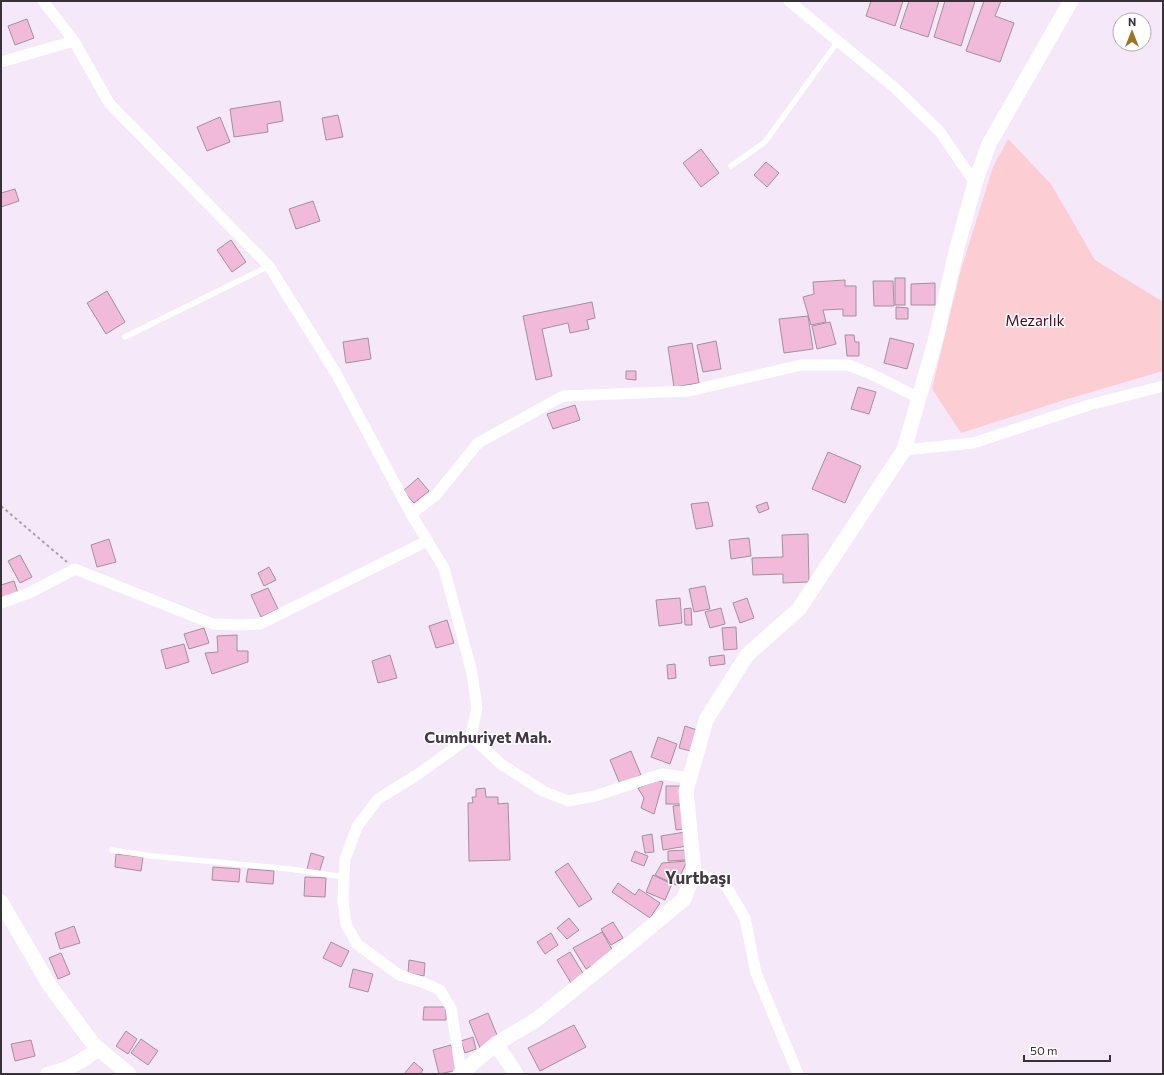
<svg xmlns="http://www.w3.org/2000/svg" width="1164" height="1075" font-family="Commissioner,sans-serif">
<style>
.green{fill:#fdcdd4}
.building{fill:#f2bada;stroke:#a3909b}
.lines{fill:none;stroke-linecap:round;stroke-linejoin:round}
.path{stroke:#aba2ae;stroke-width:2;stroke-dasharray:3 3;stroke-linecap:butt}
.lane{stroke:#fff;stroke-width:5.5}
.street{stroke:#fff;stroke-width:11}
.secondary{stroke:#fff;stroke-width:15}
.labels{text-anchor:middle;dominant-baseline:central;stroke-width:3;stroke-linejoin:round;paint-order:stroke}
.park-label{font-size:15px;fill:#50051f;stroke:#fff}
.neighbourhood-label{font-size:16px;font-weight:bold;fill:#423845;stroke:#fff}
.quarter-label{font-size:17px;font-weight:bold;fill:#423845;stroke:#fff}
</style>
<rect width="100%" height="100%" fill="#f5e8f9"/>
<polygon class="green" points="1008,139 1051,184 1095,260 1163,302 1163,371 1064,400 961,433 932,389 960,273 993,167"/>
<g class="building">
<polygon points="871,1 903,1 895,26 866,16"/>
<polygon points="909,1 939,1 928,37 900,28"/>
<polygon points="945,1 975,1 961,46 934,37"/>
<polygon points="984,1 1001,1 995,16 1014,23 1000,62 966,51"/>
<polygon points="27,19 34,38 15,45 8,26"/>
<polygon points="280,101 283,121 267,124 268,132 234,137 230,109"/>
<polygon points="338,115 343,137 326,140 322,118"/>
<polygon points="220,117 230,142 207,151 197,127"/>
<polygon points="701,149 719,173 701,187 683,163"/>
<polygon points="766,162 779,173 767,187 754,175"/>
<polygon points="15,189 19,201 1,207 1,193"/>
<polygon points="313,201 320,221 296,229 289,209"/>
<polygon points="231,240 246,262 232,272 217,250"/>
<rect x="895" y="278" width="10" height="27"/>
<polygon points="845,280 845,286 856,286 856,316 843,316 843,309 823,310 826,322 811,325 803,297 814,294 813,282"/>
<polygon points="873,281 893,281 894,306 874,306"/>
<polygon points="935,283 935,305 911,305 911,284"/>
<polygon points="107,291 125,322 106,334 87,303"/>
<polygon points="592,302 595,318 587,320 589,329 570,333 568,323 542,329 552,376 536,380 523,316"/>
<polygon points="896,307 908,308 908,319 896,319"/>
<polygon points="808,316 813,349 784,353 779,319"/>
<polygon points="830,322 836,344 817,349 812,326"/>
<polygon points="845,335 854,335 855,342 859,342 859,356 847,356"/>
<polygon points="368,338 371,359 346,363 343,342"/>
<polygon points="890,338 914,344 907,369 884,363"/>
<polygon points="716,341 721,369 703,372 697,345"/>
<polygon points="692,343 699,383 674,387 668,347"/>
<polygon points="626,371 636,371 636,380 626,379"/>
<polygon points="858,387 876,392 869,414 851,409"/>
<polygon points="575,405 580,420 553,429 547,414"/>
<polygon points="828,452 861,466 845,503 812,489"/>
<polygon points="418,478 429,491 414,503 403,491"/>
<polygon points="708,502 713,526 696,529 691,504"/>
<polygon points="767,502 769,509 759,513 756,506"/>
<polygon points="808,534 809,582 783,583 783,574 753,575 752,558 783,557 782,535"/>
<polygon points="749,538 751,556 731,559 729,540"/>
<polygon points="109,539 116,562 97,567 91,545"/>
<polygon points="20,555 32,577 20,583 8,561"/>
<polygon points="269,567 276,580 264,586 258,573"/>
<polygon points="14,581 18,593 1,598 1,585"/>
<polygon points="705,586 710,609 694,612 689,589"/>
<polygon points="268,588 278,609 261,617 251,595"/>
<polygon points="680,598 682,623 659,626 656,600"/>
<polygon points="747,598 754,618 740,623 733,603"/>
<polygon points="691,608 692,625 685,625 684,609"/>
<polygon points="721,608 725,624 710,628 705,612"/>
<polygon points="447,620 454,643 436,648 429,626"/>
<polygon points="736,627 737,649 724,650 722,628"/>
<polygon points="204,628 209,643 189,649 184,634"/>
<polygon points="237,635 237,651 248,651 248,662 212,674 205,653 218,652 217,636"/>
<polygon points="184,644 189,662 166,669 161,650"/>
<polygon points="390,655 397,678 378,683 372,661"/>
<polygon points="724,655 725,664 710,666 709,657"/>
<polygon points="675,664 676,678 668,679 667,665"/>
<polygon points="685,726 700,731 694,752 679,748"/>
<polygon points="658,737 677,744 670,764 651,757"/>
<polygon points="631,751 641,775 620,784 610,760"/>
<polygon points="657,780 663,782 654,814 641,808 644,798 638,788"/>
<rect x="666" y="786" width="16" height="18"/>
<polygon points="485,788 486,797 498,797 498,804 508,803 510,860 469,861 468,803 473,803 472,797 476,797 476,789"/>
<polygon points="681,805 684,829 676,830 673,806"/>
<polygon points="685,832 687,846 663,850 661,836"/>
<polygon points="652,834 654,852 645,853 642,836"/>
<polygon points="686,850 686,860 668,861 668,851"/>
<polygon points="635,851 648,856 644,866 631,861"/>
<polygon points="311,853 324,857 319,873 307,869"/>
<polygon points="116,854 143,857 141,871 115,867"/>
<polygon points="687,861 676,885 655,875 662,863"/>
<polygon points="568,863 592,899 579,907 555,872"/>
<polygon points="213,867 240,869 239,882 212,880"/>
<polygon points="248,869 274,871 273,884 246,882"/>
<polygon points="653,875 672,884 665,900 646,892"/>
<polygon points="305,877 326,878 325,897 304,896"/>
<polygon points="618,883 635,895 639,889 660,903 650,918 612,892"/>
<polygon points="569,918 579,930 567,939 557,928"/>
<polygon points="613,922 623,938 611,945 601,929"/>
<polygon points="74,926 80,943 60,949 55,933"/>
<polygon points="602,932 614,953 586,969 573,948"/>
<polygon points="551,933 558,945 545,954 537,942"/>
<polygon points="331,942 349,951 341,967 323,958"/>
<polygon points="570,952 584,975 571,983 557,960"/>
<polygon points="61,953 70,974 58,979 49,958"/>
<polygon points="409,960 425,963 424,976 408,973"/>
<polygon points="353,969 373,974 368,992 349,987"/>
<polygon points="424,1007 446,1007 446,1020 423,1020"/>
<polygon points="488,1013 499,1040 480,1048 469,1021"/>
<polygon points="574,1025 586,1047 540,1071 528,1048"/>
<polygon points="126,1031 137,1039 128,1054 116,1046"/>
<polygon points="473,1037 476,1049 465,1053 461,1041"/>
<polygon points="141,1039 158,1051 148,1065 131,1053"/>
<polygon points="31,1040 35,1056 15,1061 11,1044"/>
<polygon points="451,1045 458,1070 439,1074 433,1050"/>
<polygon points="414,1062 423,1070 420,1074 404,1074"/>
</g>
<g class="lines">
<polyline class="path" points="1,506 67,562"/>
<g class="lane">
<polyline points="731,166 765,142 838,41"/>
<polyline points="125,337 269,266"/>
<polyline points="112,850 152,856 290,869 344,877"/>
</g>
<g class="street">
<polyline points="43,1 74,41 109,103 269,266 337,375 411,514 444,568 472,673 477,708 471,736 417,775 378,799 357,827 345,859 344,877 343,900 346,924 357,944 399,975 422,982 440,990 451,1008 461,1072"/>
<polyline points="789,1 895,88 940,132 975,183"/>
<polyline points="1,62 74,41"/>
<polyline points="904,450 973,443 1089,405 1163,386"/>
<polyline points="411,514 436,495 478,443 563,396 689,391 801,365 848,365 869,373 919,398"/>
<polyline points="1,603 29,593 75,569 213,624 239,625 260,624 427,541"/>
<polyline points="471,736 501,764 543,791 568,801 595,796 662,774 689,778"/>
<polyline points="694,872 725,884 745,918 756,973 798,1074"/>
</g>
<g class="secondary">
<polyline points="1,902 50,986 94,1045 129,1074"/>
<polyline points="496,1044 516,1074"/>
<path d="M48 1074C68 1070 82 1061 98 1049"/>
<polyline points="460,1074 496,1044 536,1020 624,949 684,899 694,872 686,791 706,720 747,655 799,609 904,450 936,338 957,248 975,183 989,144 1071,1"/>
</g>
</g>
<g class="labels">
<g class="park-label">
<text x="1035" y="320">Mezarlık</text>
</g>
<g class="neighbourhood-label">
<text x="488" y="736">Cumhuriyet Mah.</text>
</g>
<g class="quarter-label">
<text x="698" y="877">Yurtbaşı</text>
</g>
</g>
<rect width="1164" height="1075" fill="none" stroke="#373238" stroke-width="4"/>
<g transform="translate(1132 32)"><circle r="19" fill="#ffffff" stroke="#afadaf"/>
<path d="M0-3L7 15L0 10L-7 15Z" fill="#9c7521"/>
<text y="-6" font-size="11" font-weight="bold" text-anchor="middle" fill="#373238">N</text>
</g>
<path d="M1024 1055v6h86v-6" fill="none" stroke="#373238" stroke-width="2"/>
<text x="1030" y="1055" font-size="12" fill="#373238" stroke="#ffffff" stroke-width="3" paint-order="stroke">50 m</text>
</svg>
